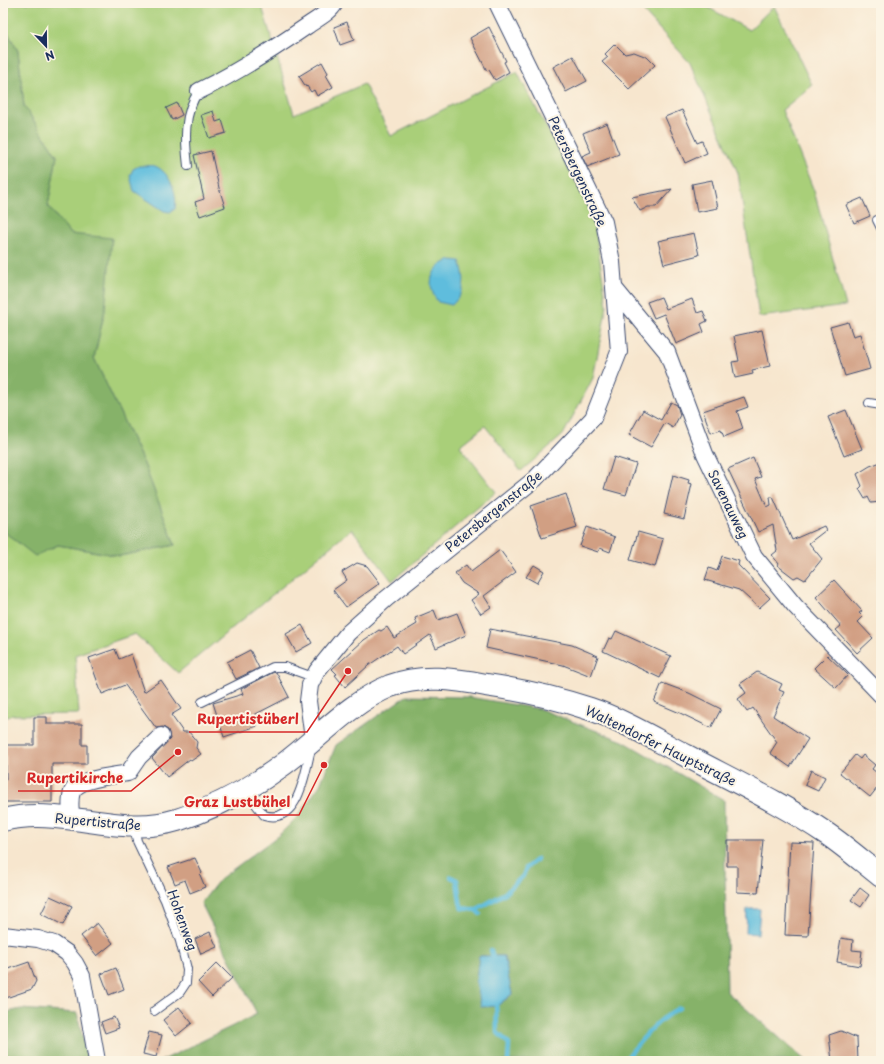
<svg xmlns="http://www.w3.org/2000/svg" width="884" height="1064" font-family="'Playpen Sans',sans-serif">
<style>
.green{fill:#a9cf79;stroke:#627f6c}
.forest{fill:#86b269;stroke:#507064;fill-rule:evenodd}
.water{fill:#5fbddd;stroke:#3d769e}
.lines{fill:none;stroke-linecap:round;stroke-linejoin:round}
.stream{stroke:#5fbddd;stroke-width:4.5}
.building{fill:#d19f83}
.lane-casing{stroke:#3c4a6f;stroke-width:10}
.street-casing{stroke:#3c4a6f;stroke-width:18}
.secondary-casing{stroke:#3c4a6f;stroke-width:24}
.lane{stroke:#fff;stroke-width:8}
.street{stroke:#fff;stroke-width:16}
.secondary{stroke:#fff;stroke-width:22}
.labels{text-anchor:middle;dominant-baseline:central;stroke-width:4;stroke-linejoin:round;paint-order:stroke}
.street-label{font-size:13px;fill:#1b2f5e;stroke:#fcf5e5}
.leader{fill:none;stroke:#d62828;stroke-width:1.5}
.callout-dot{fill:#d62828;stroke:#fcf5e5;stroke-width:1.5}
.callout-label{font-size:14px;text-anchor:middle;font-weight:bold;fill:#d62828;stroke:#fcf5e5;stroke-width:4;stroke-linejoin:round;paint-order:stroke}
</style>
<rect width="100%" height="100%" fill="#fcf5e5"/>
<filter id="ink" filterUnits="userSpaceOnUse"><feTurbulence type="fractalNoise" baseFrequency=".025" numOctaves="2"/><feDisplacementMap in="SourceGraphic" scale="8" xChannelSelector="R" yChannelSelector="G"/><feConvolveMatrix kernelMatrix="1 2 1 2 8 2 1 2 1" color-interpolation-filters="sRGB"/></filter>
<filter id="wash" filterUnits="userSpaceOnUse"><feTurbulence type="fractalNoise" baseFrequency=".012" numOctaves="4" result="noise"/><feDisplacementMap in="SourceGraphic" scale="16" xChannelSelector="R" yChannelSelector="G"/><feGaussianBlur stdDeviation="0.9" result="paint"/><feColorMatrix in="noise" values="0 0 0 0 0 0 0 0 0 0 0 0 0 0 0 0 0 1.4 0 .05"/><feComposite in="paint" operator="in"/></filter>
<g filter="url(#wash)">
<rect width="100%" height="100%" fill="#f7e6ce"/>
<g class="green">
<polygon points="3,3 261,3 294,114 364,84 391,136 517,72 593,215 607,306 593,378 563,435 521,471 485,426 460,446 496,492 392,581 352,529 178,673 135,634 75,655 79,714 11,715 3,719 3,531 35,555 58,545 120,556 175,545 144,464 94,358 105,310 70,234 48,206 57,156 24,106 18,51 3,24"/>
<polygon points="636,3 700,3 749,30 774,6 812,85 782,110 814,191 846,306 759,317 738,173 690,63"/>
</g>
<g class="forest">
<polygon points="3,24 18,51 24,106 57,156 48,206 70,234 112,238 105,310 94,358 144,464 175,545 120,556 58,545 35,556 3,531"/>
<path d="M406 696 469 697 540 709 623 741 724 800 727 992 806 1061H626V1058L611 1054 606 1061H161L257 1014 201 903 220 879 279 835 297 817 320 785 336 745ZM479 956H504L512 994 504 1001Z"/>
<polygon points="21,1009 77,1013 88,1061 3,1061 3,1013"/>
</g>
<g class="water">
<path d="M139 166C144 166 151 165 155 166 170 172 178 194 175 209L170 212 164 211 134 191 130 176 133 169Z"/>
<path d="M452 260 460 261C466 280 466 291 452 305L438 302C425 285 431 265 452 260Z"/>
<polygon points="747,909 760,909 758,934 746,933"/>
<polygon points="479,956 504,956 512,994 497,1006 481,1007 476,980"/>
</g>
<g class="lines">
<g class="stream">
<polyline points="451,877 457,880 460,902 462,908 476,910 480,914"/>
<polyline points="476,910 505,893 523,876 526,868 537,859"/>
<polyline points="491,950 494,962"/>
<polyline points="496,1001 497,1032 509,1044 508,1061"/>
<path d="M624 1061C640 1042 656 1020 679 1008"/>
</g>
</g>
<g id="blocks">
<g class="building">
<polygon points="347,22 354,40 340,45 334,27"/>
<polygon points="489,27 506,61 504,62 509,72 495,80 489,70 487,71 470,38"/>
<polygon points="615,44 625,54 634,52 647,57 655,65 629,89 602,62 608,57 605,54"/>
<polygon points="573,56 587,81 566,92 553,67"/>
<polygon points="322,62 328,73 326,75 333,87 317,96 314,90 311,92 307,86 306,87 299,76"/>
<polygon points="177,103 182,115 172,120 166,108"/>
<polygon points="682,110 697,143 702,141 707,153 685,163 665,117"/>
<polygon points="213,111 216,122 222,120 226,133 209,138 201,115"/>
<polygon points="607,123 619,154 587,167 582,156 591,152 583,133"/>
<polygon points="211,151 219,188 225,207 200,216 195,202 204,199 194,155"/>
<polygon points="712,180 718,208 697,212 692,184"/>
<polygon points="672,189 656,207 648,207 640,211 632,197"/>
<polygon points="862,198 870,216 854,223 846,205"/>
<polygon points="694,233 699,255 664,264 658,241"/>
<polygon points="661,297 666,309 692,299 697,313 703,311 707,321 701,324 704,332 676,344 664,314 654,318 647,302"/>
<polygon points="848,322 853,336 860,334 870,369 845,376 830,327"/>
<polygon points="762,330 770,366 752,370 753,374 735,378 732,362 739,361 734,336"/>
<polygon points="744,397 748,407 737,411 743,429 724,437 721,430 711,433 703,411"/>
<polygon points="671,402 677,405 680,415 673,428 665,423 651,447 629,435 643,410 661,420"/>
<polygon points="846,410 862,449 844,456 828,417"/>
<polygon points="614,457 636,464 626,495 604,489"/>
<polygon points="753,458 761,477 755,479 767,507 771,505 770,497 773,497 792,540 824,526 826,530 809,543 822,559 805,580 798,576 794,578 777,565 779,564 772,555 777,551 773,525 758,532 728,469"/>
<polygon points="881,462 881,502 871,503 868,497 865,499 859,489 862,486 857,474 870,466"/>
<polygon points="673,475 689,480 688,483 692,484 684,519 664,514"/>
<polygon points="566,494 577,527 542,538 531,506"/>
<polygon points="587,527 615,537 610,552 600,548 598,552 580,546"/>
<polygon points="638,532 663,539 655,567 630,560"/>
<polygon points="500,550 516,572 484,596 491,607 481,614 471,600 479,594 462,583 455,573 466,565 471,572"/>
<polygon points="722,556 739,561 738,565 770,598 759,608 739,590 705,580 709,568 717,571"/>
<polygon points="357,563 367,566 380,583 346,607 333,590 347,580 342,572"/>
<polygon points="534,565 544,571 537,583 526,577"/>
<polygon points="834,580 862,611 859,613 863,617 858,622 873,638 857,653 836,630 841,626 816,597"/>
<polygon points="434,610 438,620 457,613 466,635 436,648 430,635 403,654 397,646 369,665 345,687 335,675 337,674 332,669 364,640 379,630 381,631 387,627 394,638 417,624 415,618"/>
<polygon points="302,625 312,643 296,652 286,634"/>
<polygon points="490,629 572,645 598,656 591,676 563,665 486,648"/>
<polygon points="616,631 671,656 660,678 603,651 609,638 612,639"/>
<polygon points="115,649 119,659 131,654 144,692 161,680 181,709 171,715 183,732 189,732 197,742 196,748 201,754 191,761 190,759 167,777 152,758 170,739 168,730 163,727 156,728 125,685 102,694 89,658"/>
<polygon points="250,650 259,668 236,679 227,662"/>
<polygon points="827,655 848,675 836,688 814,668"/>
<polygon points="274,672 276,672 289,697 254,715 257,726 224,737 213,703 243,694 241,689"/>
<polygon points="757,672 782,684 779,690 784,692 773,716 808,739 790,767 770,753 777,742 753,708 747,712 738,699 746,693 740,684"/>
<polygon points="662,683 689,693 721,709 711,728 680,713 654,702"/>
<polygon points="34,717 47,717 47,724 82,724 82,745 87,745 87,764 52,764 52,802 3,802 3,780 6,780 6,745 34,745"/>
<polygon points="855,755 860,759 863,755 875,765 872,769 881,776 881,783 870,797 840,773"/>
<polygon points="811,770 825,777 818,791 805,785"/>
<polygon points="727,840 763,840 758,893 737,892 737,866 727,866"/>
<polygon points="790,842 814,843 808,936 785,935"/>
<polygon points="195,858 202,873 200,875 205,887 190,893 185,880 175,884 168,867"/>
<polygon points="860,888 869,895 861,907 851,900"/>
<polygon points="50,896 72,906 63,925 41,914"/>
<polygon points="97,923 113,943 97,956 81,936"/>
<polygon points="210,932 217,947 201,954 195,939"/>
<polygon points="841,938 853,940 852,950 862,951 860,966 837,962"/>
<polygon points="29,962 36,981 32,989 3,999 3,971"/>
<polygon points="217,963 232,978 212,997 198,982"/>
<polygon points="116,968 124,989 109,995 101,974"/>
<polygon points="179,1007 192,1023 176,1036 163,1020"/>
<polygon points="114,1017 119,1028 105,1033 101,1022"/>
<polygon points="841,1031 857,1038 858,1061 832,1061 829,1035"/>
<polygon points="149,1032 162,1035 156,1057 143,1054"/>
</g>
</g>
</g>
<g filter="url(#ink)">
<use href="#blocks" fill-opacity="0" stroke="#3c4a6f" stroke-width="1"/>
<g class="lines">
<g class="lane-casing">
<g id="lane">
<path d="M188 166C185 141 183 113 199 91"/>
<polyline points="877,220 881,228"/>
<polyline points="869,403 881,405"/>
<polyline points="202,702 273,667 285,667 313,677"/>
<path d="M246 791 264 815C299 826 305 772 311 749"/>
<polyline points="134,827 137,841 165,900 180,941 187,969 186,983 180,992 154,1011"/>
</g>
</g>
<g class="street-casing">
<g id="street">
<path d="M199 91C237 73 272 50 307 26 315 20 330 13 335 3"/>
<polyline points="615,289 667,352 705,454 754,556 795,606 881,695"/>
<polyline points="313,739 308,701 310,685 317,671 348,633 386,599 535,479 593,418 619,352 612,262 604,222 497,3"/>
<path d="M71 817C71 809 69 800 72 792 78 778 114 776 128 773L139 757 161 736"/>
<polyline points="3,935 38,939 54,944 67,953 75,963 82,976 97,1061"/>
</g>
</g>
<g class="secondary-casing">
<path id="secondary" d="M3 820C61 805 119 838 177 820 215 808 252 788 284 764 319 738 349 703 390 686 421 674 455 679 486 685 521 690 557 698 590 709 623 720 656 740 687 756 734 781 783 804 827 834 846 847 863 862 881 876"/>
</g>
<use href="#lane" class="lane"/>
<use href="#street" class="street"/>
<use href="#secondary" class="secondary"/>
</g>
</g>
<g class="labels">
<g class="street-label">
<text transform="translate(578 171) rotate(65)">Petersbergenstraße</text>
<text transform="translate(729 504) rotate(64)">Savenauweg</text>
<text transform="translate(493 511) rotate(-39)">Petersbergenstraße</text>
<text transform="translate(661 745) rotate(26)">Waltendorfer Hauptstraße</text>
<text transform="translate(98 821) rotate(5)">Rupertistraße</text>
<text transform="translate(183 920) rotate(70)">Hohenweg</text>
</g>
</g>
<path class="leader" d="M348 671L307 732H189M178 752L131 791H18M324 765L299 815H175"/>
<g class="callout-dot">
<circle cx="348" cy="671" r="4"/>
<circle cx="178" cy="752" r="4"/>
<circle cx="324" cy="765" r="4"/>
</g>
<g class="callout-label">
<text x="248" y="724">Rupertistüberl</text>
<text x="75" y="783">Rupertikirche</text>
<text x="237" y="807">Graz Lustbühel</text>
</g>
<rect width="884" height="1064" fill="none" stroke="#fcf5e5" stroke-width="16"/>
<g transform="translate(46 46) rotate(158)" stroke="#fcf5e5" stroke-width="3" paint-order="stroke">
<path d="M0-3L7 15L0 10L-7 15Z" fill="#1b2f5e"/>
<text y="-6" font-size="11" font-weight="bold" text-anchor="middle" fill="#1b2f5e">N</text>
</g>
</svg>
